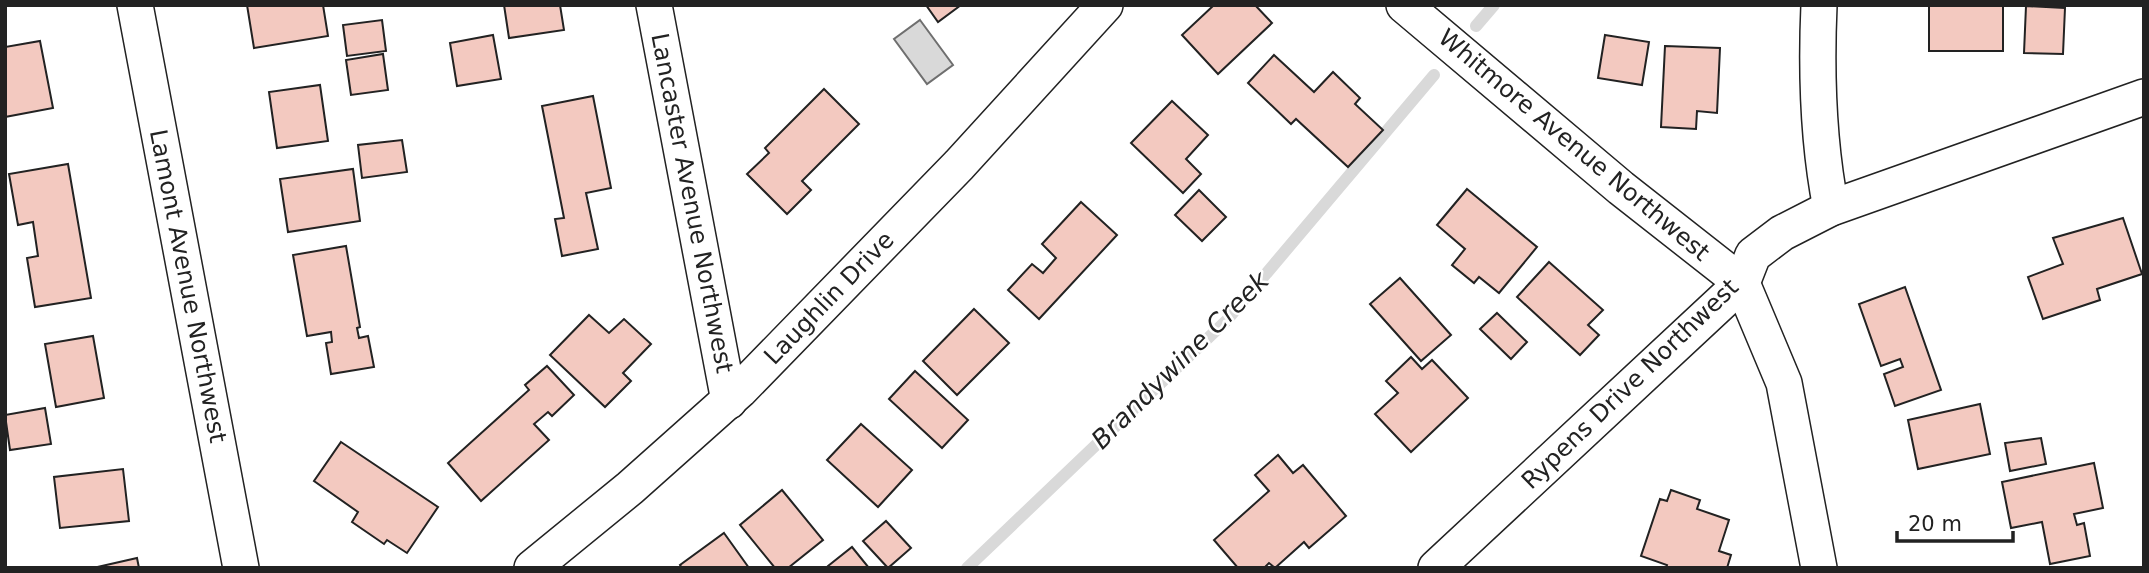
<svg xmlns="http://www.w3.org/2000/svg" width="2149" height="573" font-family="'DejaVu Sans',sans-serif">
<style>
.water{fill:#d9d9d9;stroke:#6f6f6f;stroke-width:2}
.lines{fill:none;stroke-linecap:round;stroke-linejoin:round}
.stream{stroke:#d9d9d9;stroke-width:12}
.building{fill:#f3c9c0;stroke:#222;stroke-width:2}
.minor-casing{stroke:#222;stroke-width:38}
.minor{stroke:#fff;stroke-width:35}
.labels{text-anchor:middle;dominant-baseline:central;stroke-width:5;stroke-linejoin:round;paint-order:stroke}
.street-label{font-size:24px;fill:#222;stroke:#fff}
.water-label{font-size:26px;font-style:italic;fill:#222;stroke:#fff}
</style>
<rect width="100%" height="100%" fill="#fff"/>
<polygon class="water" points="920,20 953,65 927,84 894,39"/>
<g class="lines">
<g class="stream">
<polyline points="1476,26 1494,5"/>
<polyline points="967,568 1227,320 1434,75"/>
</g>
</g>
<g class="building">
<polygon points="247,5 323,5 328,36 254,48"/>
<polygon points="504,5 560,5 564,30 509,38"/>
<polygon points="926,5 961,5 938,22"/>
<polygon points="1214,5 1255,5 1272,23 1218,74 1182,35"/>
<rect x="1929" y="5" width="74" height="46"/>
<polygon points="2026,6 2065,8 2063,54 2024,53"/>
<polygon points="382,20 386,51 347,56 343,25"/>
<polygon points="493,35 501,79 457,86 450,43"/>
<polygon points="1605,35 1649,42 1642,85 1598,78"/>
<polygon points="40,41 53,108 5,117 5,47"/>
<polygon points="1665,46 1720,48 1717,113 1697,111 1696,129 1661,127"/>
<polygon points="383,54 388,90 351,95 346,60"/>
<polygon points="1274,55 1314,92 1333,72 1360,98 1355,104 1383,130 1348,167 1296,119 1291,124 1248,83"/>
<polygon points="320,85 328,141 277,148 269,92"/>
<polygon points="824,89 859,124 802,181 811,190 787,214 747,174 769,153 765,148"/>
<polygon points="593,96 611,188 586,193 598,249 562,256 555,219 564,218 542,106"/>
<polygon points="1172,101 1208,135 1186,159 1201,174 1183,193 1131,143"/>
<polygon points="402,140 407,172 362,178 358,145"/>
<polygon points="68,164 91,298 35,307 27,258 38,256 33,222 18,225 9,174"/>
<polygon points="353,169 360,221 288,232 280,179"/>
<polygon points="1467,189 1537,247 1499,293 1479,277 1474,283 1452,265 1465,249 1437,225"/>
<polygon points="1199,190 1226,217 1202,241 1175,215"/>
<polygon points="1081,202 1117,235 1039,319 1008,290 1032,264 1043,273 1056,258 1042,244"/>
<polygon points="2123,218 2142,274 2097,289 2100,300 2043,319 2028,277 2063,264 2053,238"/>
<polygon points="346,246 360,327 357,328 359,338 368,336 374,367 331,374 326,343 332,342 331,332 307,336 293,255"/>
<polygon points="1549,262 1603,310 1588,325 1599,335 1580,355 1517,297"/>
<polygon points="1400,278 1451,335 1421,361 1370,304"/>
<polygon points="1905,287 1941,390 1895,406 1884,374 1903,367 1900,359 1881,366 1859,304"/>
<polygon points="974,309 1009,343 957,395 923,361"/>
<polygon points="1497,313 1527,342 1511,359 1480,329"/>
<polygon points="589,315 609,333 624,319 651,344 623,373 631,381 605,407 550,355"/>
<polygon points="93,336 104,398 56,407 45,344"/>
<polygon points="1411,357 1422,369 1432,360 1468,398 1411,452 1375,414 1398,393 1386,381"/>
<polygon points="547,366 574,395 552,416 548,412 534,424 549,440 481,501 448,463 529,390 525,385"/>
<polygon points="915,371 968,420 942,448 889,399"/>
<polygon points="1980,404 1990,454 1918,469 1908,420"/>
<polygon points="45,408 51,444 10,450 5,415"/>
<polygon points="861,424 912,470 878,507 827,460"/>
<polygon points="2041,438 2046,464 2010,471 2005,443"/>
<polygon points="341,442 438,507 407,553 387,540 384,544 352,522 358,512 314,481"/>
<polygon points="1278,455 1293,473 1303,465 1346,516 1309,548 1304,542 1275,568 1269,563 1264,568 1238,568 1214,540 1269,491 1255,475"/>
<polygon points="2094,463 2103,508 2074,514 2077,525 2084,523 2090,556 2050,564 2042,522 2011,528 2002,482"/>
<polygon points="123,469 129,521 60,528 54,477"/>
<polygon points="782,490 823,540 788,568 775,568 740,525"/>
<polygon points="1671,490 1700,500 1697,509 1729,520 1719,551 1731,555 1727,568 1666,568 1667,565 1641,556 1660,499 1667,501"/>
<polygon points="886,521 911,548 888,568 863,541"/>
<polygon points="724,533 749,568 682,568 680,565"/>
<polygon points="852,547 869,568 829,568 828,566"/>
<polygon points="137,558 139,568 93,568"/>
</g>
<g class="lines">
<g class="minor-casing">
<g id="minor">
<polyline points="135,5 241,568"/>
<polyline points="654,5 729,401"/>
<polyline points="1404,5 1621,188 1742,283 1784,383 1819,568"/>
<path d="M1819 5C1816 73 1818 142 1831 208"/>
<polyline points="532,568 630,488 740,390 959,165 1105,5"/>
<polyline points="1436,568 1742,283 1753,255 1782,233 1831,208 2144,97"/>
</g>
</g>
<use href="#minor" class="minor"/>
</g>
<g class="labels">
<g class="street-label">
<text transform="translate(1574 145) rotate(40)">Whitmore Avenue Northwest</text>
<text transform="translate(692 203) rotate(79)">Lancaster Avenue Northwest</text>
<text transform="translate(188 286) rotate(79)">Lamont Avenue Northwest</text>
<text transform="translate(829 298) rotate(-46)">Laughlin Drive</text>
<text transform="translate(1630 384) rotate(-44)">Rypens Drive Northwest</text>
</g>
<g class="water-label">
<text transform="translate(1180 360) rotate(-45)">Brandywine Creek</text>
</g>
</g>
<rect width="2149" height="573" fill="none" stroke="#222222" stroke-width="14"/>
<path d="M1897 531v10h116v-10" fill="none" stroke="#222222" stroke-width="3.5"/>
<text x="1908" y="531" font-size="21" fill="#222222" stroke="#ffffff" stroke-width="5" paint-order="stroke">20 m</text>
</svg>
